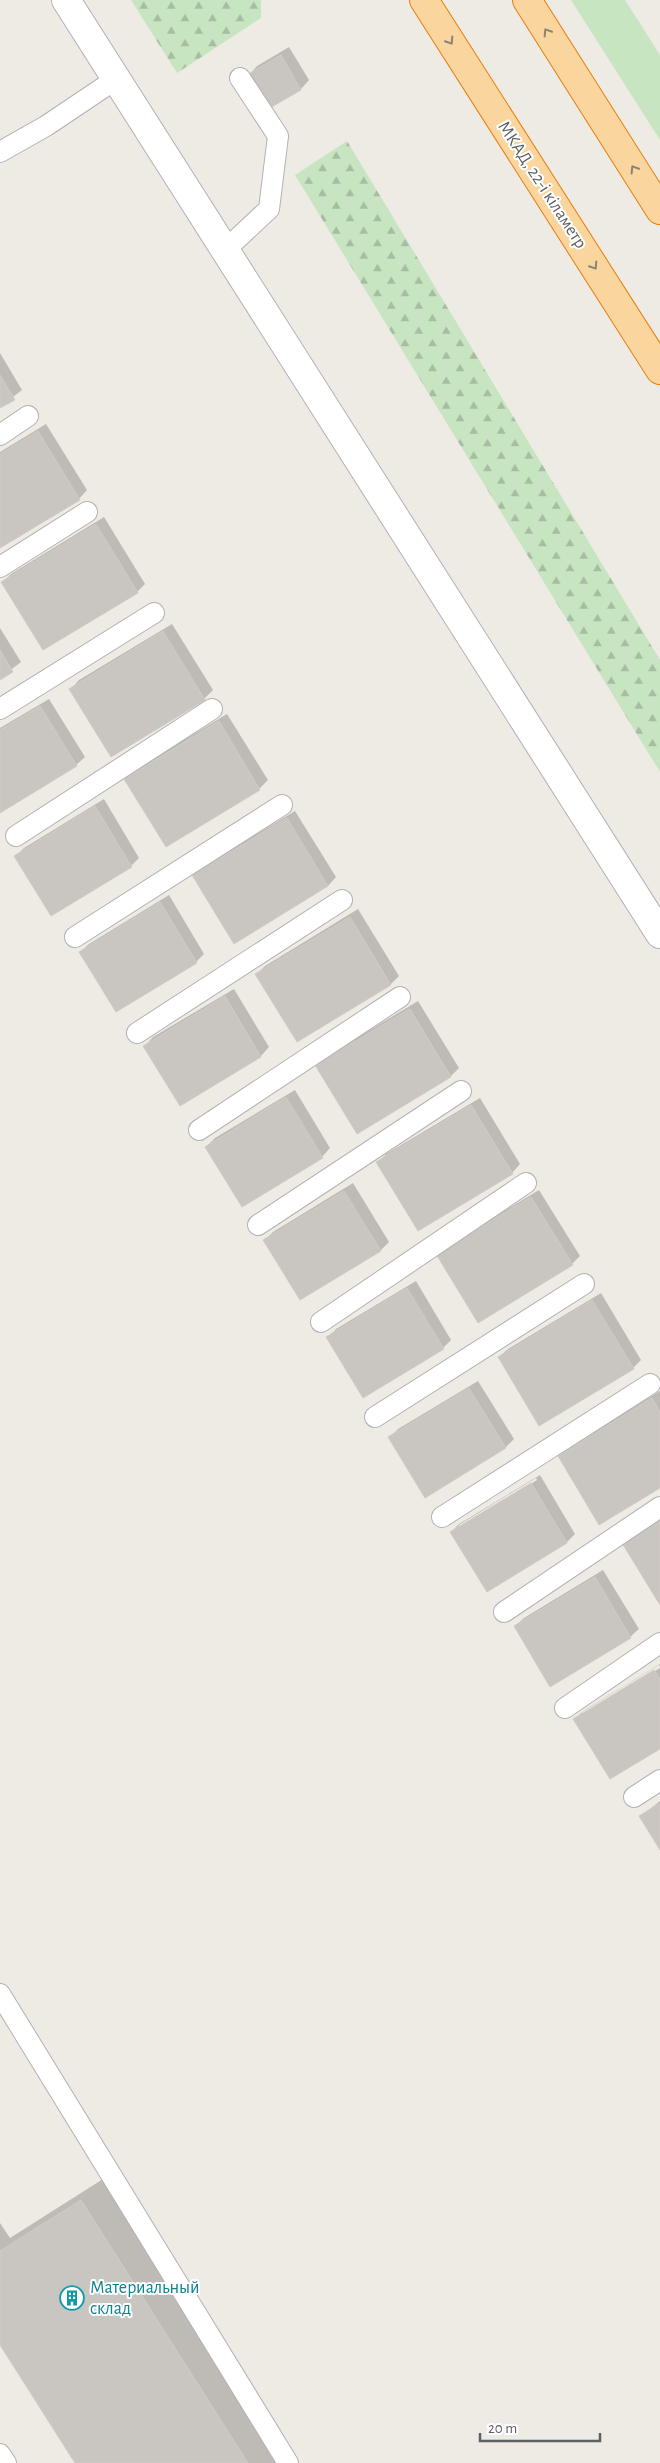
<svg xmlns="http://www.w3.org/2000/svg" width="660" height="2463" font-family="'Alegreya Sans',sans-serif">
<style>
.green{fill:#c8e5c2}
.forest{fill:url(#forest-firs)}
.shadow{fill:#0003;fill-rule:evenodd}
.building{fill:#c9c5c0;stroke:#d3cbc3}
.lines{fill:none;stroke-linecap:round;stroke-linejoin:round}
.service-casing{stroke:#b0b3b6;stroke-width:22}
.tertiary-casing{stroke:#b0b3b6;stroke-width:30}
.trunk-casing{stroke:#e97d09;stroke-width:30}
.service{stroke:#fff;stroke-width:20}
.tertiary{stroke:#fff;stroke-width:28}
.trunk{stroke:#fad69e;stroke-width:28}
.oneway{stroke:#8b8475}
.labels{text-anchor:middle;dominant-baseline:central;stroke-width:4;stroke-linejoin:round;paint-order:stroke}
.street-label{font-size:18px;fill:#5c6164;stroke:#fff}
.culture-label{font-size:18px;fill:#0d838f;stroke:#fff;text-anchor:start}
</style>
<defs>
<pattern id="forest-firs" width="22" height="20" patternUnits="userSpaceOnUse" patternTransform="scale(1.25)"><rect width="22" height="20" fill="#c8e5c2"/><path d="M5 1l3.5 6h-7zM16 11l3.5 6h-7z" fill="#a6bda1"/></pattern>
</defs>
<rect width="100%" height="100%" fill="#eeeae4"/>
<polygon class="green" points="571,0 625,0 660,55 660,140"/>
<g class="forest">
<polygon points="131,0 261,0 261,18 177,73"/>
<polygon points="347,141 660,660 660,772 295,175"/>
</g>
<g class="shadow">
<polygon points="289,47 309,80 301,89 268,108 249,75 257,66"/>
<polygon points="0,353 22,390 0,407"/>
<polygon points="46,424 87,490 79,499 0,546 0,452"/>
<polygon points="104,517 145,584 137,592 3,582 11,574"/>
<polygon points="172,624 213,690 204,699 111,755 71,689 79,680"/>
<polygon points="0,628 21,662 0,678"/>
<polygon points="49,699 85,757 76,765 0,812 0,728"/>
<polygon points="227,714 268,780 259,789 166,845 126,779 134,770"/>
<polygon points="104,799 139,858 131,866 16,856 24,848"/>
<polygon points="295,811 336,877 328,886 194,876 202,867"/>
<polygon points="169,895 204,954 196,962 80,952 89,944"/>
<polygon points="358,909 399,976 391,984 297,1041 257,974 265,966"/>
<polygon points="234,989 269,1047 261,1056 181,1104 145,1046 153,1037"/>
<polygon points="418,1001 459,1068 451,1076 357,1132 317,1066 325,1057"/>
<polygon points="295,1090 330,1148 322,1157 206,1147 215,1138"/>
<polygon points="480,1098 520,1164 512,1173 378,1163 386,1154"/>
<polygon points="353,1183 389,1242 381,1250 300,1299 265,1240 273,1232"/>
<polygon points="539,1190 580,1256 572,1264 446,1246"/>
<polygon points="416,1281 451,1340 443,1348 328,1338 336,1329"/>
<polygon points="601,1293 641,1360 633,1368 499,1357 508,1349"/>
<polygon points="478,1381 514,1439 506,1447 390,1437 398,1429"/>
<polygon points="660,1391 660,1486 559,1456 568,1447"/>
<path d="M540 1475 575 1534 567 1542 487 1591 451 1532 459 1524ZM536 1478 537 1480 459 1528V1525Z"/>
<polygon points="603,1570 639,1629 630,1637 515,1626 524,1618"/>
<polygon points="660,1664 660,1667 659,1665 582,1712 582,1715 660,1668 660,1748 575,1719 583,1711"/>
<polygon points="660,1801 660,1848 641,1816"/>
<polygon points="103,2179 284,2463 76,2463 0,2343 0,2223 10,2238"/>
</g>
<g class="building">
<polygon points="281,55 301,90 268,109 247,75"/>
<polygon points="0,375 15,400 0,408"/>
<polygon points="38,431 80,500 0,548 0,454"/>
<polygon points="96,524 138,593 43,650 1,582"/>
<polygon points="163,631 205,700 111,757 69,689"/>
<polygon points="0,650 13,672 0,680"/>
<polygon points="40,706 77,766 0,813 0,730"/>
<polygon points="219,721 260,790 166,847 124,779"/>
<polygon points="95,806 132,867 51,916 14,856"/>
<polygon points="287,818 328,886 234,944 192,875"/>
<polygon points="160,902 197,963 116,1012 79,952"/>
<polygon points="350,917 391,985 297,1042 255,974"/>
<polygon points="225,996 261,1057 180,1106 143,1046"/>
<polygon points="410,1009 451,1077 357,1134 315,1065"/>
<polygon points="286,1097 323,1158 242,1207 205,1147"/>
<polygon points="471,1105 513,1174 418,1231 376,1162"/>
<polygon points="344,1191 381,1251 300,1300 263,1240"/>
<polygon points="531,1197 573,1265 478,1323 436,1254"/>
<polygon points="407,1288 444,1349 363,1398 326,1337"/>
<polygon points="592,1300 634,1369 539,1426 498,1357"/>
<polygon points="469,1388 506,1448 425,1498 388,1437"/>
<polygon points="652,1398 660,1412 660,1488 599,1525 558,1456"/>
<polygon points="531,1483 567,1543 487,1592 450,1532"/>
<polygon points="660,1520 660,1605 622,1543"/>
<polygon points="595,1577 631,1638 550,1687 514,1626"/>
<polygon points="654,1670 660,1679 660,1749 610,1779 573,1719"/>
<polygon points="660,1803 660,1850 639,1816"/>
<polygon points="81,2200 248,2463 75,2463 0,2345 0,2251"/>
</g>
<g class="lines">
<g class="service-casing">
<g id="service">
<polyline points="0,152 46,126 116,79"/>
<polyline points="224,251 269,209 278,136 240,78"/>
<polyline points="0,435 28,416"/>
<polyline points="0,567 87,512"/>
<polyline points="0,709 154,613"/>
<polyline points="16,836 212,709"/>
<polyline points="75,937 282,805"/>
<polyline points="137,1033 342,900"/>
<polyline points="199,1130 400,997"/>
<polyline points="258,1225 461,1091"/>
<polyline points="321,1322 526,1183"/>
<polyline points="375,1417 584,1284"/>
<polyline points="442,1517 650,1384"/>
<polyline points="504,1612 660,1507"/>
<polyline points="565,1708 660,1643"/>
<polyline points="634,1797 660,1780"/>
<polyline points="0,1994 288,2463"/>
<polyline points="0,2454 6,2463"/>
</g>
</g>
<g class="tertiary-casing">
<polyline id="tertiary" points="66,0 660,934"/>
</g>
<g class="trunk-casing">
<g id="trunk">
<polyline points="424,0 660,370"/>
<polyline points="527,0 660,210"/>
</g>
</g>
<use href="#service" class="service"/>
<use href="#tertiary" class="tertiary"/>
<use href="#trunk" class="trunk"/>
</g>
<defs><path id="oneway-chevron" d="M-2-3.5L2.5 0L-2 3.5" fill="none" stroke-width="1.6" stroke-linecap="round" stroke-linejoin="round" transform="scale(1.25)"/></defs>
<g class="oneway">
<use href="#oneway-chevron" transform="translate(547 32) rotate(-122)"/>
<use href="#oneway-chevron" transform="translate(450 41) rotate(57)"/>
<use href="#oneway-chevron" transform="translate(634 169) rotate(-122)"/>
<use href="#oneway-chevron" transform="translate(594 266) rotate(57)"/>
</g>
<defs>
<g id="building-ring" transform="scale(1.25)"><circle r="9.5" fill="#fff" stroke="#0f9aa8" stroke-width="1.5"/><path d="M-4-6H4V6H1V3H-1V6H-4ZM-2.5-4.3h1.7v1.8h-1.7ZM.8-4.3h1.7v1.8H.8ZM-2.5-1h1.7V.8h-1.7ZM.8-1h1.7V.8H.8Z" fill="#0f9aa8"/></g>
</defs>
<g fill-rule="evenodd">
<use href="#building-ring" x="72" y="2298"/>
</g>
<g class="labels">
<g class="street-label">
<text transform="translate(542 185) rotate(57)">МКАД, 22-і кіламетр</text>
</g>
<g class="culture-label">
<text x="90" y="2288">Материальный<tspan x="90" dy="21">склад</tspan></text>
</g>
</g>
<path d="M480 2433v8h120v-8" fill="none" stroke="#5c6164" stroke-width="2.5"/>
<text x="488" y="2433" font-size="15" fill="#5c6164" stroke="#ffffff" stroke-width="4" paint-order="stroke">20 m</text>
</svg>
